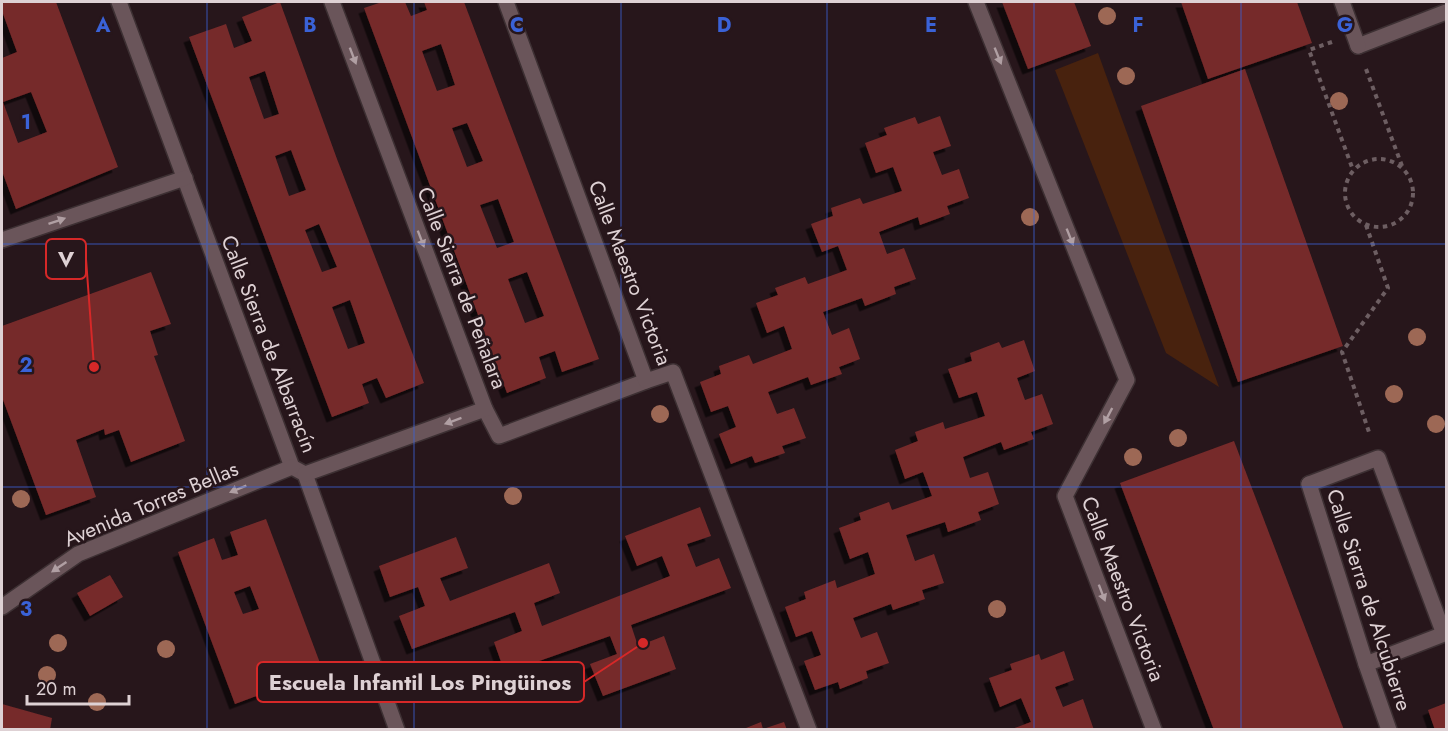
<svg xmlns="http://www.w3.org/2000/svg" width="1448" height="731" font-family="Jost,sans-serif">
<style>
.green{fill:#48220e}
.building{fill:#762a2a;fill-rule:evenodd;filter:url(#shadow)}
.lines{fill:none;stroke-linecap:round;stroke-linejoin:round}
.service-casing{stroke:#3d3033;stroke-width:18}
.pedestrian-casing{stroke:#3d3033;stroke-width:18}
.minor-casing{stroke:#3d3033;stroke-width:18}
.path{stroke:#6d5e62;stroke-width:4;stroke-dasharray:4.5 4.5;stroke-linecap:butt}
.service{stroke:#6a555a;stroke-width:15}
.pedestrian{stroke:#6a555a;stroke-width:15}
.minor{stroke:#6a555a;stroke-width:15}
.tree{fill:#9d6855}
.oneway{fill:#b09fa3}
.grid{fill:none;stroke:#3a62d7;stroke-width:1.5;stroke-opacity:0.55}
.labels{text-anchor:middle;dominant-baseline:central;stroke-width:5;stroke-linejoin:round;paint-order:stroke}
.street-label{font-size:21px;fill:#ded1d4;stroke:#27161b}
.grid-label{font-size:20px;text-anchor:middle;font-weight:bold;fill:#3a62d7;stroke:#27161b;stroke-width:5;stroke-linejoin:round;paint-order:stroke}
.leader{fill:none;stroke:#d62828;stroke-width:2}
.callout-dot{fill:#d62828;stroke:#27161b;stroke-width:2}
.callout{fill:#27161b;stroke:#d62828;stroke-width:2}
.callout-label{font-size:22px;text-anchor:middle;font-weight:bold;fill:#ded1d4}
</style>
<defs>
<filter id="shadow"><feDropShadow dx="-5.5" dy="5.5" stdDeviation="0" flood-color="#0009"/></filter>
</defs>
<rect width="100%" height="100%" fill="#27161b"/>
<polygon class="green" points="1098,53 1219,387 1166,353 1055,70"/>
<g class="building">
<path d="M2 2H56L118 167 16 209 2 171V58L17 52 2 11ZM31 92 47 132 18 143 3 102Z"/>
<path d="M280 2 337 159 424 383 386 398 377 378 362 384 369 403 332 417 189 37 226 24 234 48 252 41 242 17ZM265 71 279 114 264 119 249 77ZM291 150 306 190 289 196 275 156ZM319 224 337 267 322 272 305 230ZM350 300 365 343 348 349 332 307Z"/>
<path d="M382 2H405L411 16 427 10 424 2H464L599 359 562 372 555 351 539 357 546 378 507 393 364 8ZM441 44 455 85 437 91 422 51ZM467 123 483 161 467 167 452 128ZM498 199 514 242 497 248 480 205ZM527 272 544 316 525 323 508 279Z"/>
<polygon points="1002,2 1074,2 1091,46 1028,69"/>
<polygon points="1181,2 1297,2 1312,43 1208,79"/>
<polygon points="1245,69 1343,346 1238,382 1141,106"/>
<polygon points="940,116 951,146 933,152 942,175 959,169 969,198 947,206 950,214 920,225 918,217 879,232 887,254 904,248 916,279 894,287 896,294 865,306 862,298 823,312 832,335 849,328 860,359 839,367 842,374 811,385 808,377 768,392 777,414 794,408 806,438 782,446 785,453 755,463 752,456 731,464 719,434 736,427 728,406 711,412 700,382 721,374 719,366 749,355 753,364 792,349 784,326 767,333 756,303 778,295 775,288 805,277 808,284 847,270 838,246 822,252 811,224 833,216 831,208 860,198 863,204 902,191 893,167 876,173 865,143 887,135 884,128 915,117 918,124"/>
<polygon points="151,272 171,324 150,331 158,355 154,356 185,441 131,462 119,430 105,435 104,429 76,440 96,497 46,515 2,397 2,326"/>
<polygon points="1024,340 1035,371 1017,378 1025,400 1042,394 1053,424 1031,432 1034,439 1004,450 1001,442 963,457 970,478 988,472 999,504 978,512 981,520 948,532 945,522 906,535 915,561 934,554 944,583 922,590 925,599 893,610 891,604 853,618 861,638 877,632 889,663 866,671 868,678 840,689 838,682 815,690 804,661 821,655 812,631 796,637 785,607 806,599 804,592 835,580 837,588 875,574 868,552 850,559 839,528 861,520 859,513 889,502 892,510 932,496 923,472 905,479 895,450 918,441 915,432 943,422 945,429 985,416 977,392 959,398 948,369 972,361 970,353 999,342 1002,348"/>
<polygon points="1234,441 1344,730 1214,730 1120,483"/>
<polygon points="700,507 711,536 687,544 696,567 719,558 731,588 631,625 638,646 664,636 676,669 603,696 590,664 617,654 610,636 505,673 494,642 522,631 515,612 412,649 399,616 425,606 418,587 390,597 379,566 456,537 468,568 440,578 450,601 549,563 560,593 534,603 542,626 670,576 662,556 637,566 625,536"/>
<path d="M266 519 323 671 235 704 178 552 214 538 222 560 238 555 230 532ZM250 586 259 609 243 614 234 592Z"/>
<polygon points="110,575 123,597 90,616 77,593"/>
<polygon points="1064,651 1074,680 1055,687 1063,707 1083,699 1094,730 1009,730 1031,722 1021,698 1000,707 989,678 1012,670 1010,664 1039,654 1041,660"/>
<polygon points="1446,703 1446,730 1435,730 1428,710"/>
<polygon points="2,704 52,718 50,730 2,730"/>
<polygon points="761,722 763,729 784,722 787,730 741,730"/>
</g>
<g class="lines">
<g class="service-casing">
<g id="service">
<polyline points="1358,46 1446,12"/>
<polyline points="485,409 499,436 646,381"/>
<polyline points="1309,484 1378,458 1444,634 1366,664"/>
</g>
</g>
<g class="pedestrian-casing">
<polyline id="pedestrian" points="506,2 646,381 673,372 809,730"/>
</g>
<g class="minor-casing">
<g id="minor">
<polyline points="119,2 292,467 305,474 397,730"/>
<polyline points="976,2 1127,380 1065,496 1154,730"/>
<polyline points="1342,2 1358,46"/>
<polyline points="2,240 185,178"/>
<polyline points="305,474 485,409 332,2"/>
<polyline points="1309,484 1366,664 1389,730"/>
<polyline points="2,607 78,554 292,467"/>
</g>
</g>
<g class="path">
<polyline points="1332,42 1309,50 1353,170"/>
<polyline points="1366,69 1402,166"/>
<circle cx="1379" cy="193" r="34"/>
<polyline points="1366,225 1388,288 1342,352 1370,435"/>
</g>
<use href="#service" class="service"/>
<use href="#pedestrian" class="pedestrian"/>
<use href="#minor" class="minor"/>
</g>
<g class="tree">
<circle cx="1107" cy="16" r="9"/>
<circle cx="1126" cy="76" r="9"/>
<circle cx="1339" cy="101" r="9"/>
<circle cx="1030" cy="217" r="9"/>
<circle cx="1417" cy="337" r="9"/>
<circle cx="1394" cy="394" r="9"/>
<circle cx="660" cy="414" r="9"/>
<circle cx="1436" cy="424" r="9"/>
<circle cx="1178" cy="438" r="9"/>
<circle cx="1133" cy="457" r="9"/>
<circle cx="513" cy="496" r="9"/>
<circle cx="21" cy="499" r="9"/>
<circle cx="997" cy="609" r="9"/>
<circle cx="58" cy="643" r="9"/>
<circle cx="166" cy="649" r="9"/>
<circle cx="47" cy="675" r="9"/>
<circle cx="97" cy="702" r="9"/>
</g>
<defs><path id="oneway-solid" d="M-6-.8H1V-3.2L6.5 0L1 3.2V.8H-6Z" transform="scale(1.5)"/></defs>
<g class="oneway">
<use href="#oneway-solid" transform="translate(353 56) rotate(69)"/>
<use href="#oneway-solid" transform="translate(998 56) rotate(68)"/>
<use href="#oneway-solid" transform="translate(57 221) rotate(-19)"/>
<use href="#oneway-solid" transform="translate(1070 237) rotate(68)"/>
<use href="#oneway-solid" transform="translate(421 239) rotate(69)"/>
<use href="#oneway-solid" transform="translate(1108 416) rotate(118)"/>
<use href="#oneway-solid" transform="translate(453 421) rotate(160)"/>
<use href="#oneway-solid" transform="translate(238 489) rotate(158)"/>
<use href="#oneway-solid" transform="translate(59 567) rotate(146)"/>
<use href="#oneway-solid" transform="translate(1102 593) rotate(69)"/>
</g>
<path class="grid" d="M207 2V730M414 2V730M621 2V730M827 2V730M1034 2V730M1241 2V730M2 244H1446M2 487H1446"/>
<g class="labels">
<g class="street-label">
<text transform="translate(630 273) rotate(69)">Calle Maestro Victoria</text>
<text transform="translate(462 288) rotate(69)">Calle Sierra de Peñalara</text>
<text transform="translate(269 344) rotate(69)">Calle Sierra de Albarracín</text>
<text transform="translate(151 504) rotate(-23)">Avenida Torres Bellas</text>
<text transform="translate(1123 589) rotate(69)">Calle Maestro Victoria</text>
<text transform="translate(1369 600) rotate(72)">Calle Sierra de Alcubierre</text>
</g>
</g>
<g class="grid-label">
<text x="103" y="32">A</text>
<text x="310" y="32">B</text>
<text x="517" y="32">C</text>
<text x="724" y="32">D</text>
<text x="931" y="32">E</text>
<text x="1138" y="32">F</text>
<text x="1345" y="32">G</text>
<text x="26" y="129">1</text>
<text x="26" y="372">2</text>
<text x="26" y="616">3</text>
</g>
<path class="leader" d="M94 367L86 259M643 643L584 682"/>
<g class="callout-dot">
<circle cx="94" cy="367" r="6"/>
<circle cx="643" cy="643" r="6"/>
</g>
<g class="callout">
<rect x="46" y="239" width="40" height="40" rx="6"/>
<rect x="257" y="662" width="327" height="40" rx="6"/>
</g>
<g class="callout-label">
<text x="66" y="267">V</text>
<text x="420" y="690">Escuela Infantil Los Pingüinos</text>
</g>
<rect width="1448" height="731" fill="none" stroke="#ded1d4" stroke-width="6"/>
<path d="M27 695v9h102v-9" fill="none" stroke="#ded1d4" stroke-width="3"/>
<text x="36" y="695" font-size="18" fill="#ded1d4" stroke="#27161b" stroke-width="4.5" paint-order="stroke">20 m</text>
</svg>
